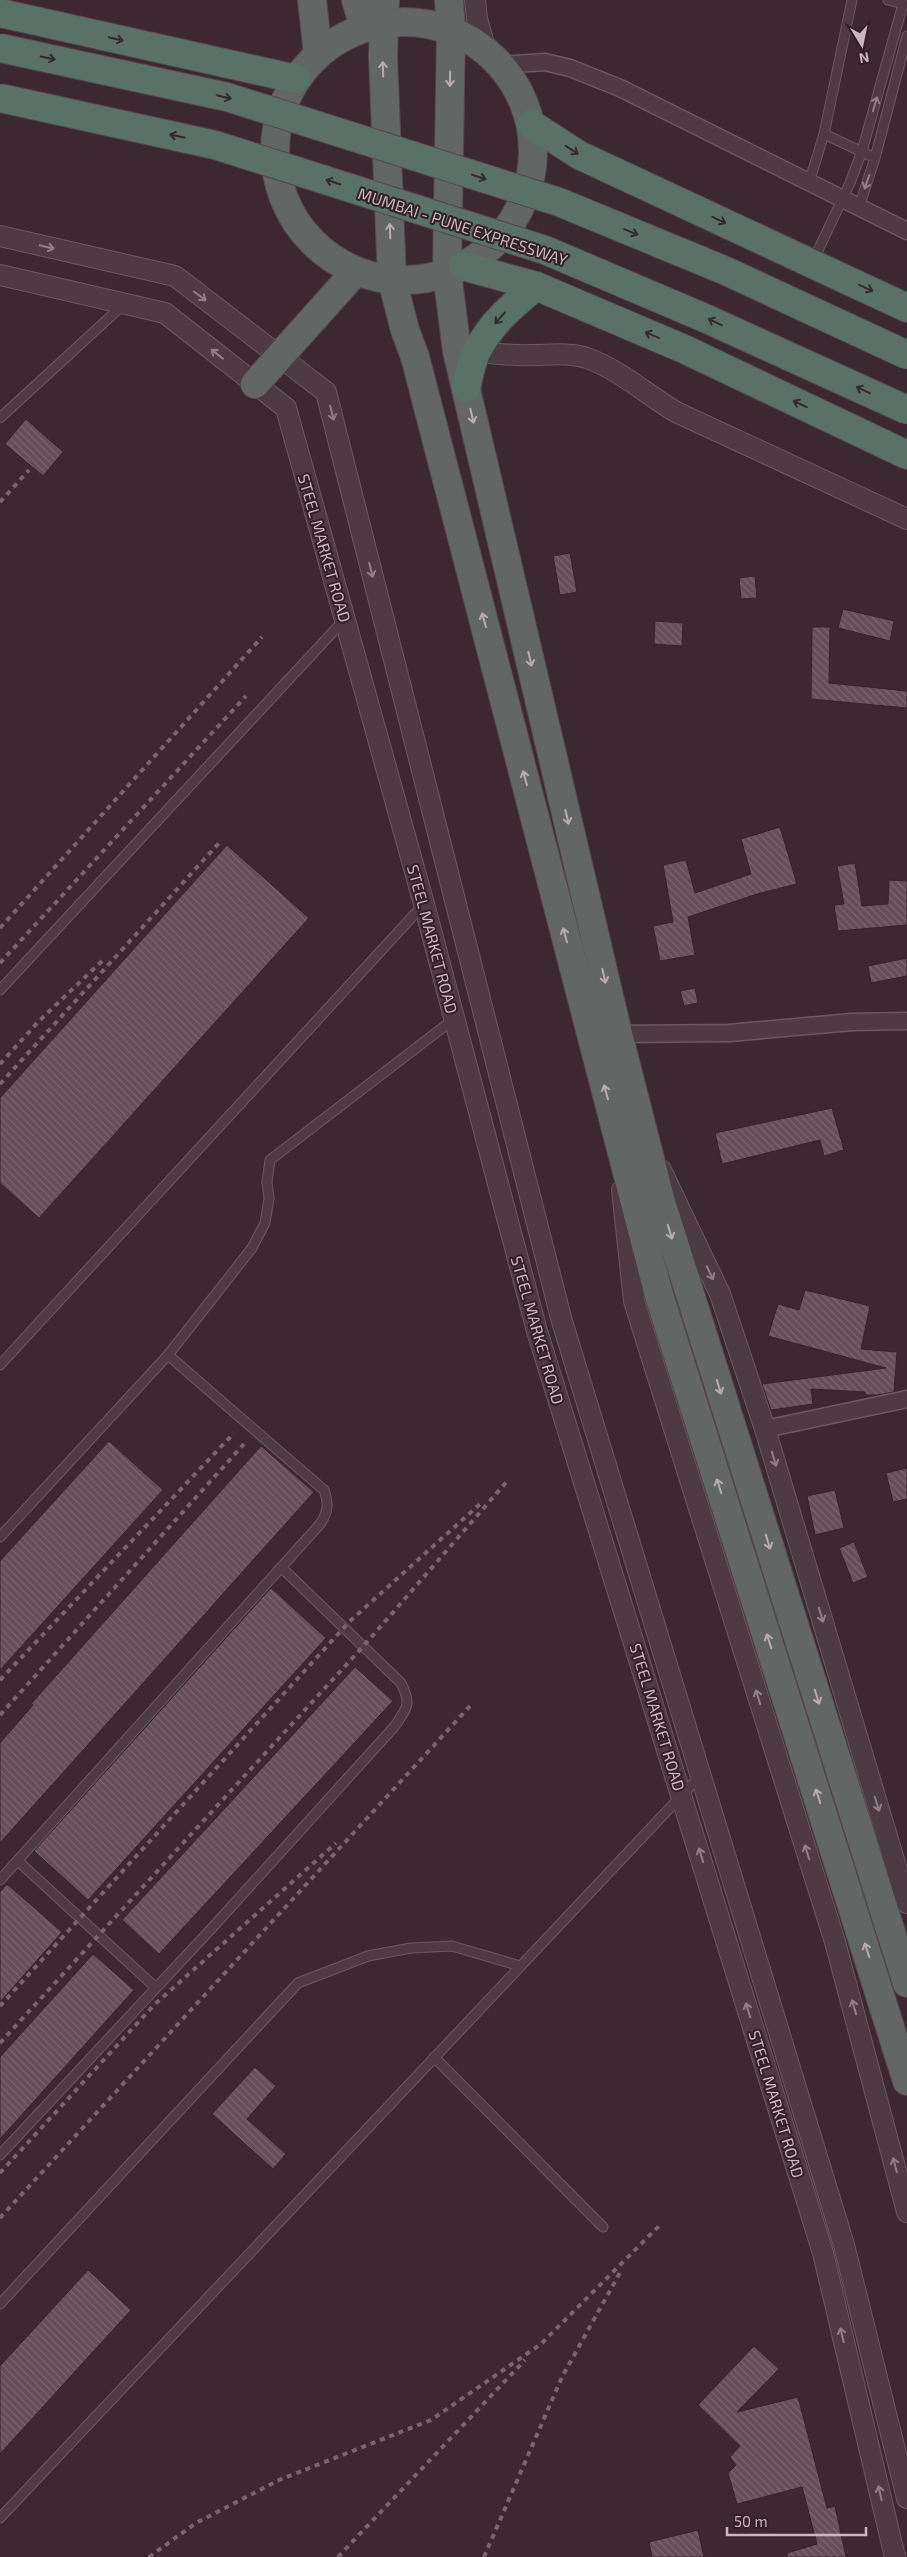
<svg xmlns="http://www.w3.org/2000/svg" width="907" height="2557" font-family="'Exo 2',sans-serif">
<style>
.building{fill:url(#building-back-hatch);stroke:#34222a}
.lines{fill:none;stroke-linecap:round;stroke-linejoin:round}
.service-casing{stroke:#6b5961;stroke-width:11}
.minor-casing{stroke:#6b5961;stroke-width:19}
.tertiary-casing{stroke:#6b5961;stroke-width:22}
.trunk-casing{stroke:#58464e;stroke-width:30}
.motorway-casing{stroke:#58464e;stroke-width:30}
.service{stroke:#4d3b43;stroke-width:9}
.minor{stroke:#4d3b43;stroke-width:16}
.tertiary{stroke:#4d3b43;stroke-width:20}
.trunk{stroke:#626665;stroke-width:28}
.motorway{stroke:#597268;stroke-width:28}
.rail{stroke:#7a656e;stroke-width:4;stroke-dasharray:5 5;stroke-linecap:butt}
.motorway-bridge-casing{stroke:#58464e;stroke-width:30;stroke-linecap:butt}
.motorway-bridge{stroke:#597268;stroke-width:28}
.oneway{stroke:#36282e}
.oneway2{stroke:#b9abb1}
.oneway3{stroke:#917f87}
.labels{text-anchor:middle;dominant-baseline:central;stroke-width:4;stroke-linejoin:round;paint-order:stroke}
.street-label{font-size:16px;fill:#c8b7be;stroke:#322028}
</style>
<defs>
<pattern id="building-back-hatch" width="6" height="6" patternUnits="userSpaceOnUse" patternTransform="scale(1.25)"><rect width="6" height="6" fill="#654e58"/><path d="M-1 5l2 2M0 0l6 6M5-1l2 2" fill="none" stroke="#7a656e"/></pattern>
</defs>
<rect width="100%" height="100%" fill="#3c2831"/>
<g class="building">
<polygon points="26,419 63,452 43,476 5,444"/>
<polygon points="570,553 577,592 560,595 553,556"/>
<polygon points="755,576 757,598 741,599 739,578"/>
<polygon points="843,609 894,621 890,641 838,628"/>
<polygon points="655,621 683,623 682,646 654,644"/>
<polygon points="812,627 830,627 829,683 907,691 907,708 811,699"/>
<polygon points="780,827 797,884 757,894 688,917 695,955 660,961 653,926 673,922 663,865 686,860 695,893 751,874 741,839"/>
<polygon points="227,845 309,918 39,1218 0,1183 0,1098"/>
<polygon points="855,863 862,906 888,904 889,880 907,881 907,925 838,931 834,905 844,904 837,866"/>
<polygon points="907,958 907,976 871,983 868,966"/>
<polygon points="695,988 698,1003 684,1006 680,991"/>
<polygon points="832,1108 844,1150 824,1156 820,1140 722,1164 715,1133"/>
<polygon points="805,1290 870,1306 861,1349 897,1352 894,1392 877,1395 865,1395 865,1392 811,1389 813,1404 771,1410 762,1384 886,1368 768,1336 778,1304 799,1310"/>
<polygon points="109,1441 163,1490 0,1670 0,1561"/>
<polygon points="261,1446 314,1492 0,1843 0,1743 33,1705 31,1704"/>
<polygon points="907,1468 907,1499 893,1502 886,1473"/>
<polygon points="835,1490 844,1528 815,1535 807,1496"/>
<polygon points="854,1542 868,1577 853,1583 839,1548"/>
<polygon points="271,1588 326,1638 88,1900 34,1851"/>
<polygon points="355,1667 393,1701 159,1954 122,1920"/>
<polygon points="7,1884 62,1932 0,2002 0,1892"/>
<polygon points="93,1954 134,1990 0,2139 0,2057"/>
<polygon points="255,2067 276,2086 247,2119 286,2154 273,2169 212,2114"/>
<polygon points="88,2270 131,2310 0,2454 0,2366"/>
<polygon points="754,2346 779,2369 737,2412 798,2397 827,2508 835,2506 846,2557 787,2557 787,2553 817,2544 802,2487 737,2504 728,2473 736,2465 730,2457 740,2446 698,2405"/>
<polygon points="698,2530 704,2557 652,2557 649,2542"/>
</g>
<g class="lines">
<g class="service-casing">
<g id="service">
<polyline points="888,0 903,4"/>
<polyline points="824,134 875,158"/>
<polyline points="809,183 824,134 852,0"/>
<polyline points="859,207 875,158 907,36"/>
<polyline points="813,261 850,183 862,151 903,4 907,5"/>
<polyline points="0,418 123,305"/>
<polyline points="0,990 344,620"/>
<polyline points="0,1365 424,904"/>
<polyline points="0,1537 168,1355 252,1248 265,1223 269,1198 267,1182 270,1160 454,1019"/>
<polyline points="18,1861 155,1987"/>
<path d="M0 1880 321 1523C328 1511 329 1504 324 1490L168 1355"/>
<polyline points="434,2057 603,2227"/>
<path d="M0 2155 212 1928 394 1727C407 1708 412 1705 401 1683L281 1567"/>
<polyline points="0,2304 298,1983 368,1956 411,1948 452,1946 520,1966"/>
<polyline points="0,2518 700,1776"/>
</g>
</g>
<g class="minor-casing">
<g id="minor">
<polyline points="501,65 545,62 570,68 620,88 907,231"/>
<polyline points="618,1034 729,1033 852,1022 907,1021"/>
<polyline points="765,1429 907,1399"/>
</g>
</g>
<g class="tertiary-casing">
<g id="tertiary">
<polyline points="475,0 477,19 486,51"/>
<polyline points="0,236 175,276 326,392 561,1318 844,2245 907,2498"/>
<polyline points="0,275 165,313 286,408 424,904 537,1331 823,2253 895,2557"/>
<path d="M476 352C494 353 512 356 530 355 548 355 569 352 587 358 620 370 646 394 676 412L907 519"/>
<polyline points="661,1170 720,1294 765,1429 907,1903"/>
<polyline points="622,1190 634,1301 835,1942 907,2212"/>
</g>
</g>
<g class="trunk-casing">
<g id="trunk">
<polyline points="312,0 318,54"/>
<polyline points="356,0 364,27"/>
<polyline points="385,0 383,56 392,280 405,330 415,357 659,1295 907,2081"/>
<polyline points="449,0 451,30 447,273 457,351 618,1034 661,1202 907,1983"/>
<circle cx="404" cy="151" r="129"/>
<polyline points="255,384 356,271"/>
</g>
</g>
<g class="motorway-casing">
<g id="motorway">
<polyline points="0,13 296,79"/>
<polyline points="531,124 579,155 907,308"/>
<polyline points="463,266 536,286 684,349 907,455"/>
<path d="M466 388C469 377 471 362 477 351 490 324 513 305 536 286"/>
</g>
</g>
<use href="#service" class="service"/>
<use href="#minor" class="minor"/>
<use href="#tertiary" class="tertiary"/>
<use href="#trunk" class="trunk"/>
<use href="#motorway" class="motorway"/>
<g class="rail">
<polyline points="0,502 29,470"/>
<polyline points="0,928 262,637"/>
<polyline points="0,963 246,696"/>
<polyline points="0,1064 38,1022 102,961"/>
<polyline points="0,1084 219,843"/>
<polyline points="0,1680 234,1433"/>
<polyline points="0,1715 244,1444"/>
<polyline points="0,2006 349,1622 480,1504"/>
<polyline points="0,2043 368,1641 509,1479"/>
<polyline points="0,2173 154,2005 336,1843"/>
<polyline points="0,2218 470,1706"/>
<polyline points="149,2557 196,2523 279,2480 431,2420 541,2344 661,2224"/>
<polyline points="338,2557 525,2360"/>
<polyline points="484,2557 562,2377 622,2269"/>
</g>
<g class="motorway-bridge-casing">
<g id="motorway-bridge">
<polyline points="0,48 227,97 559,202 726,271 907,355"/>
<polyline points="0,98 215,145 545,250 707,319 907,410"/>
</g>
</g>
<use href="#motorway-bridge" class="motorway-bridge"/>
</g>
<defs><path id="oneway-shaft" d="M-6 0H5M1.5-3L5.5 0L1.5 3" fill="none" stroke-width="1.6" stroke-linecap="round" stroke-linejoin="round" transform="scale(1.25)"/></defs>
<g class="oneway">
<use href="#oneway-shaft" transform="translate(116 39) rotate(13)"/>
<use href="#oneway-shaft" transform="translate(48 58) rotate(12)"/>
<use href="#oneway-shaft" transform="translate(224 97) rotate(14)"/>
<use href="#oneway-shaft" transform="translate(177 136) rotate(-168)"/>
<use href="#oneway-shaft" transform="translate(572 150) rotate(33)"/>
<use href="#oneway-shaft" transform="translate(479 177) rotate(18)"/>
<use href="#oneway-shaft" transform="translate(333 182) rotate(-162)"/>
<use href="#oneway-shaft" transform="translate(719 220) rotate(25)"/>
<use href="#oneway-shaft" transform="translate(631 232) rotate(22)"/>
<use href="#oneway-shaft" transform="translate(866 288) rotate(25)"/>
<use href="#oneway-shaft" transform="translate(500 318) rotate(131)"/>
<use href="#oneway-shaft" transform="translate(715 322) rotate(-155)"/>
<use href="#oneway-shaft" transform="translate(652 335) rotate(-157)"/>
<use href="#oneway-shaft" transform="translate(863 390) rotate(-155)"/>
<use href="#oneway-shaft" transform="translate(800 404) rotate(-155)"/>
</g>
<g class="oneway2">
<use href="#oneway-shaft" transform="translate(383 69) rotate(-92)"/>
<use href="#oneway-shaft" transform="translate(450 79) rotate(91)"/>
<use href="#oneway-shaft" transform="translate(390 231) rotate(-92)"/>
<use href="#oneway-shaft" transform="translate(472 416) rotate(77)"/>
<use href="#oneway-shaft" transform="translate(484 620) rotate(-105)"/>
<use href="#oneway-shaft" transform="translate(530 659) rotate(77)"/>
<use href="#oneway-shaft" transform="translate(525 778) rotate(-105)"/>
<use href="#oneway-shaft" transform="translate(567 817) rotate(77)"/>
<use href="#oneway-shaft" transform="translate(565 935) rotate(-105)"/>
<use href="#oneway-shaft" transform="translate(604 976) rotate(77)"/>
<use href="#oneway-shaft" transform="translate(606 1092) rotate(-105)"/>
<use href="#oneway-shaft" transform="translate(670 1232) rotate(73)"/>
<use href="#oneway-shaft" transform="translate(719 1387) rotate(73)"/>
<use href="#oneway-shaft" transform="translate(719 1486) rotate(-108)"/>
<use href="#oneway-shaft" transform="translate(768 1542) rotate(73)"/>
<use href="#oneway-shaft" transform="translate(769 1641) rotate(-108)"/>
<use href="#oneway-shaft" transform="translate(817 1697) rotate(73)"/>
<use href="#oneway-shaft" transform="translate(818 1796) rotate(-108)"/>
<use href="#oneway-shaft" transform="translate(867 1950) rotate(-108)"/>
</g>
<g class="oneway3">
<use href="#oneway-shaft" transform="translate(875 104) rotate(-74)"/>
<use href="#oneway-shaft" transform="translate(867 182) rotate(109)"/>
<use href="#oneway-shaft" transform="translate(47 247) rotate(13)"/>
<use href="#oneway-shaft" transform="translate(200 296) rotate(37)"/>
<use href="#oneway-shaft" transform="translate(217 354) rotate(-142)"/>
<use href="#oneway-shaft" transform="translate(332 413) rotate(76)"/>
<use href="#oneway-shaft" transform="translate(371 570) rotate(76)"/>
<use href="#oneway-shaft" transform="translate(710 1273) rotate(65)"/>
<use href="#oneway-shaft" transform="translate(774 1459) rotate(73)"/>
<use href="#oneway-shaft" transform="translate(821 1615) rotate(73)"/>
<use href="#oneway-shaft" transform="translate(758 1697) rotate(-107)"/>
<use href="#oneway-shaft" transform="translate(877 1804) rotate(73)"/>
<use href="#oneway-shaft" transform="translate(807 1852) rotate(-107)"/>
<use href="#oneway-shaft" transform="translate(701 1855) rotate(-107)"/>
<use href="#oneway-shaft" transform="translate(854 2007) rotate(-106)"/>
<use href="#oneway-shaft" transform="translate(748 2010) rotate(-107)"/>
<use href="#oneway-shaft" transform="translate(895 2165) rotate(-104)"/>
<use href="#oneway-shaft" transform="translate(842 2335) rotate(-103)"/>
<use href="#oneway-shaft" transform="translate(880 2493) rotate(-103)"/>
</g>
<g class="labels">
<g class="street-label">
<text transform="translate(463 226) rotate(18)">MUMBAI - PUNE EXPRESSWAY</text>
<text transform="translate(325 548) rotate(74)">STEEL MARKET ROAD</text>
<text transform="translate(433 939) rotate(75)">STEEL MARKET ROAD</text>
<text transform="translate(538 1330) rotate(74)">STEEL MARKET ROAD</text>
<text transform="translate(658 1717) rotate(73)">STEEL MARKET ROAD</text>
<text transform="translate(777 2104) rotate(73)">STEEL MARKET ROAD</text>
</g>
</g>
<g transform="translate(862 45) rotate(170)" stroke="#322028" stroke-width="4" paint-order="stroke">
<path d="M0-4L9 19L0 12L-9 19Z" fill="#c8b7be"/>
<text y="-8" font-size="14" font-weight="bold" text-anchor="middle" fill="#c8b7be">N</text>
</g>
<path d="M727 2527v8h139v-8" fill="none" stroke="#c8b7be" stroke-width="2.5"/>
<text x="734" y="2527" font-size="15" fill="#c8b7be" stroke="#322028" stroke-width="4" paint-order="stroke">50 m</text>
</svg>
